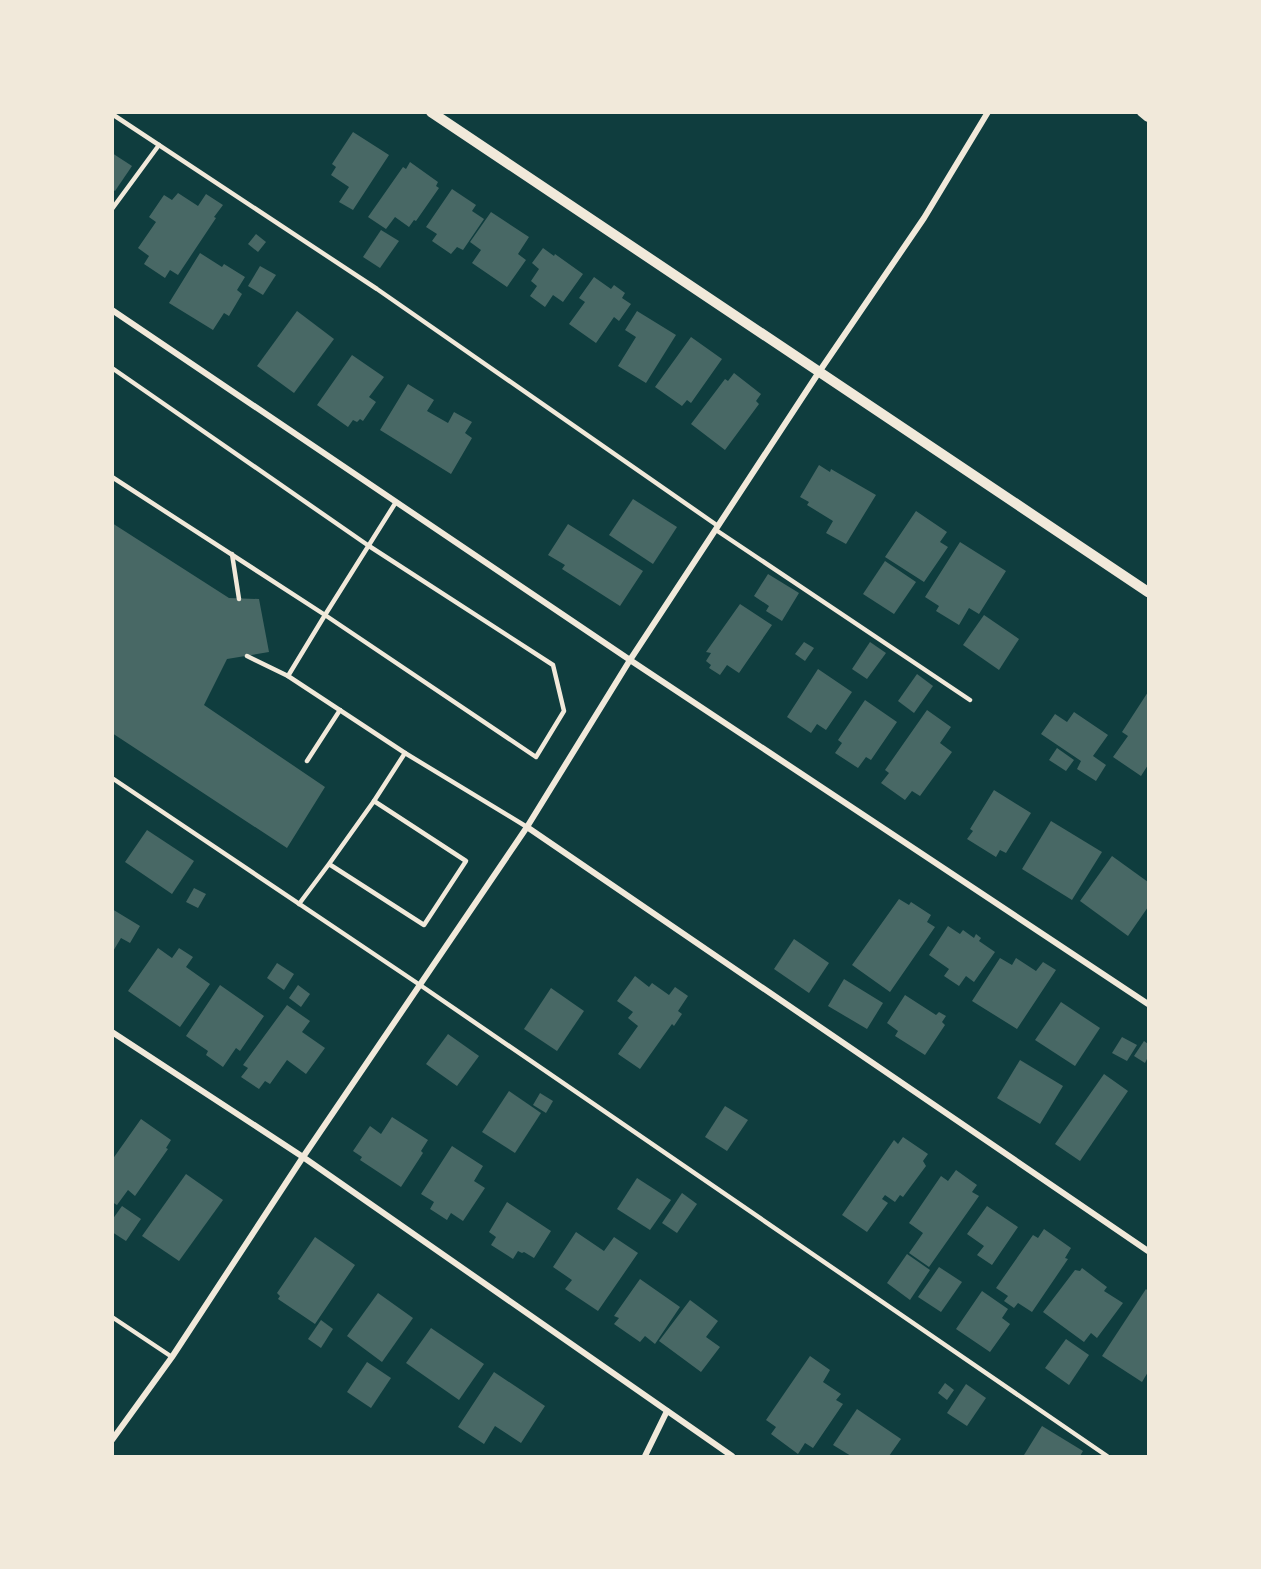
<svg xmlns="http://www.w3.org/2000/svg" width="1261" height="1569" font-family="'Exo 2',sans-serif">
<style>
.building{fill:#486865}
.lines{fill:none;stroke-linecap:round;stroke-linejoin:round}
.service{stroke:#f1e9da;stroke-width:4.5}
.minor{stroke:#f1e9da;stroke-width:6}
.tertiary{stroke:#f1e9da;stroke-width:10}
</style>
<rect width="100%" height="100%" fill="#0f3d3e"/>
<g class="building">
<polygon points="353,132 389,155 353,210 339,202 349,187 331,175 336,167 332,164"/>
<polygon points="112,153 132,166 115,191 112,189"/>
<polygon points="410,162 438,182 436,186 439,188 416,221 414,220 409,227 395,217 386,229 368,217 403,167 406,169"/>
<polygon points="452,189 476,205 472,211 484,219 463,250 457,247 451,254 432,241 437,234 426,227"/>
<polygon points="178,193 198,206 206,194 223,205 214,217 216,218 178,275 170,270 165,278 144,264 149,256 138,248 156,222 149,217 164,195 172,200"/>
<polygon points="491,212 529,237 518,254 526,260 507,287 472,263 481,250 470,242"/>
<polygon points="381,230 399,241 380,268 363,257"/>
<polygon points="256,234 266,242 258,252 248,244"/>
<polygon points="543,248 554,256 555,254 583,274 563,302 553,295 545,307 530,296 537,286 531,281 539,269 532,263"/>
<polygon points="200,253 222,267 224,264 245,277 237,290 242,294 229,316 224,313 213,330 169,303"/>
<polygon points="260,266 276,275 263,295 248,286"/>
<polygon points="594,277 611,289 614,285 625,293 622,298 631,304 619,321 614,317 596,343 569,324 585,302 579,298"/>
<polygon points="297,311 334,339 294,393 257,366"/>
<polygon points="637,311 676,335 646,383 618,366 636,337 625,330"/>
<polygon points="691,337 722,359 691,403 687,400 682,406 655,387"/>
<polygon points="352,355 384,377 369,397 376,402 363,421 360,419 357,422 353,420 348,427 317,405"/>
<polygon points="734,373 761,394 756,401 759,404 725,450 691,424 725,379 728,381"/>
<polygon points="408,384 434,400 427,411 448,423 454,412 472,422 465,433 472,438 451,474 380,430"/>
<polygon points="819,465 830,472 831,469 876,495 846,544 826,533 833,521 807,505 809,502 800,497"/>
<polygon points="633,499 677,527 653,564 609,535"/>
<polygon points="916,511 947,532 940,542 948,547 924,582 885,557"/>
<polygon points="112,523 229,598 259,599 269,652 227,659 204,705 325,787 287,848 112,733"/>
<polygon points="568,524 643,571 620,606 562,569 565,565 548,555"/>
<polygon points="960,542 1006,571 979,614 969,608 959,625 936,611 939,606 925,597"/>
<polygon points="885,561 916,582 894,614 863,594"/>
<polygon points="768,574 799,593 782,621 766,611 769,606 754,596"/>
<polygon points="740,604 772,625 739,673 727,665 720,675 709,668 711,665 706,661 711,653 706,652"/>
<polygon points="984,615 1019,639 999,670 963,645"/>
<polygon points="804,642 814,648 805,661 795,654"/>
<polygon points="870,642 886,653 867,679 852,669"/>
<polygon points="818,669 852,692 826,730 817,724 811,733 787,717"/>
<polygon points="917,674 933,686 914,713 898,701"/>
<polygon points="1148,692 1148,765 1141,776 1113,757 1128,736 1122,732"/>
<polygon points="865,700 897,722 871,760 866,757 858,768 835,753 842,743 838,740"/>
<polygon points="927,710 951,727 940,743 952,752 920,796 912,791 905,800 881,783 889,773 885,770"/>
<polygon points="1074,712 1108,735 1093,756 1106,765 1096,781 1077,769 1081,761 1041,734 1055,714 1067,722"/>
<polygon points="1057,748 1074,760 1066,771 1049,760"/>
<polygon points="994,790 1031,813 1006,853 1000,850 996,857 967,839 973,831 970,829"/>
<polygon points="1051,821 1102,852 1072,900 1022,869"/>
<polygon points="147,830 194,861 172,894 125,862"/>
<polygon points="1112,856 1148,882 1148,907 1128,936 1080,901"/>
<polygon points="194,888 206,894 198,908 186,902"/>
<polygon points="899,899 909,905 911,902 931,915 927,922 935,927 890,992 852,965"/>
<polygon points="112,909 140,926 130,943 121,938 112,953"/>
<polygon points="948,926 960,934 963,930 974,938 976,934 981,938 979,941 995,952 974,982 966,976 959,986 944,976 949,969 929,955"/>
<polygon points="794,939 829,963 809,993 774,969"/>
<polygon points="158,948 172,958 179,948 193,957 186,967 210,984 180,1027 128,991"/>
<polygon points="1000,958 1012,965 1016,958 1036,971 1043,962 1056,970 1017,1029 972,1001"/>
<polygon points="277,963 294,974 284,990 267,978"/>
<polygon points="635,976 649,987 652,983 669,995 675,987 688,996 678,1011 682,1014 674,1026 672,1024 640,1069 618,1054 638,1026 628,1018 633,1012 617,1001"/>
<polygon points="844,979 883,1003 867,1029 828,1006"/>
<polygon points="220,985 264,1016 240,1051 236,1048 223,1067 206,1055 208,1051 186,1036"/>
<polygon points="298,985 310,994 301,1007 289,998"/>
<polygon points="551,988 584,1011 557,1051 524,1029"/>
<polygon points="905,995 936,1015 939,1012 946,1016 942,1022 945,1025 925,1055 895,1036 898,1031 887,1023"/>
<polygon points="1061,1002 1100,1028 1075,1066 1035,1040"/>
<polygon points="287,1005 310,1021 302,1032 325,1048 306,1074 287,1060 270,1084 265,1081 259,1089 241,1077 248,1068 243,1065"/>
<polygon points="448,1034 479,1056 457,1086 426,1064"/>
<polygon points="1122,1037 1137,1045 1127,1061 1112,1053"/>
<polygon points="1144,1041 1148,1044 1148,1057 1145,1063 1134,1056"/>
<polygon points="1020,1060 1063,1086 1040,1124 997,1098"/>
<polygon points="1104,1074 1128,1091 1080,1161 1055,1144"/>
<polygon points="509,1091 541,1113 515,1153 482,1132"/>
<polygon points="540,1093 553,1101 546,1113 533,1105"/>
<polygon points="725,1106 748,1120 727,1151 705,1137"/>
<polygon points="392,1117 428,1140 421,1151 423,1153 401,1187 360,1160 362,1157 353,1151 370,1126 381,1134"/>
<polygon points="141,1119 171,1140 166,1148 168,1149 135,1196 128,1190 117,1205 112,1202 112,1160"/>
<polygon points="903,1137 928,1154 923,1161 926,1166 903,1197 900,1195 895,1202 885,1195 882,1199 888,1203 867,1232 842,1215 894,1140 898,1144"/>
<polygon points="452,1146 483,1166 474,1181 485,1188 463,1221 451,1213 447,1220 430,1209 434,1202 421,1194"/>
<polygon points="956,1170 977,1185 972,1192 979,1196 929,1267 909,1253 923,1233 909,1223 941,1176 948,1181"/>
<polygon points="186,1174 223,1200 179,1261 142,1236"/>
<polygon points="637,1178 671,1200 650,1230 617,1209"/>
<polygon points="682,1193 697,1204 677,1233 662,1223"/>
<polygon points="507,1202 551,1231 534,1258 524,1252 522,1253 518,1251 513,1259 491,1245 496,1237 489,1232"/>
<polygon points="122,1206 141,1219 126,1241 112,1232 112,1220"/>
<polygon points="987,1206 1018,1227 992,1265 977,1255 984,1246 967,1234"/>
<polygon points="1044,1229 1071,1248 1065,1258 1068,1259 1032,1312 1018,1303 1014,1308 1004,1301 1008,1296 996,1288 1033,1235 1038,1238"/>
<polygon points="576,1232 604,1251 614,1237 638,1253 598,1311 565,1289 572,1280 553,1267"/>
<polygon points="315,1237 355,1265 315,1324 278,1299 280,1296 277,1293"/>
<polygon points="907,1254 930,1270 910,1300 887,1283"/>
<polygon points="939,1267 962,1282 941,1312 918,1297"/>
<polygon points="1082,1268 1107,1287 1104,1291 1123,1303 1097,1338 1091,1333 1084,1342 1043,1312 1075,1270 1080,1271"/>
<polygon points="640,1279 680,1307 655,1344 645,1336 640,1342 614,1324 619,1318 614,1316"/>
<polygon points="1146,1289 1148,1291 1148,1372 1142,1382 1102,1356"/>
<polygon points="982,1291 1008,1309 1002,1318 1010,1324 990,1352 956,1329"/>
<polygon points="378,1293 413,1318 382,1362 347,1336"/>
<polygon points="690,1300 718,1321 706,1337 720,1347 701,1372 659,1341"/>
<polygon points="321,1320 333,1329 321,1348 308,1339"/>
<polygon points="431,1328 484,1364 459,1400 406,1363"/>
<polygon points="1066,1339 1089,1355 1069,1385 1045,1368"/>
<polygon points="810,1356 830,1370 823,1382 841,1394 836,1400 843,1404 813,1448 805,1443 798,1454 771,1434 776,1427 766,1420"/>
<polygon points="367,1362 391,1378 371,1408 347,1392"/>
<polygon points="494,1372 545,1406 521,1443 495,1426 484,1444 458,1427"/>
<polygon points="945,1383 954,1390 947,1400 938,1393"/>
<polygon points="966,1384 986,1398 967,1426 947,1413"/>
<polygon points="857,1409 901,1439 889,1456 851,1456 833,1445"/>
<polygon points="1042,1426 1083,1451 1080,1456 1024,1455"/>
</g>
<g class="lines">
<g class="service">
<polyline points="112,114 377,289 718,526"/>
<polyline points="112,209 159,145"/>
<polyline points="112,368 369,546 553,665 564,711 536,757 325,615 112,477"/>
<polyline points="716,530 970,700"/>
<polyline points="232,554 239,599"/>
<polyline points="247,656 288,676 405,753 374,801"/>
<polyline points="288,676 325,615 396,502"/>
<polyline points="405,753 527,827"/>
<polyline points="307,761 340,710"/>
<polyline points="112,778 420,985 1107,1456"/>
<polyline points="299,904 329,864 424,925 466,861 374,801 329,864"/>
<polyline points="112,1317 172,1357"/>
</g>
<g class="minor">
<polyline points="112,310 630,660 1148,1004"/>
<polyline points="527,827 1148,1251"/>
<polyline points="112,1032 303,1157 732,1456"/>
<polyline points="112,1440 172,1357 303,1157 527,827 630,660 819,372 924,218 988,112"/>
<polyline points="645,1456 667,1411"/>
</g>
<g class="tertiary">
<polyline points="431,112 1148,592"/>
<polyline points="1142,112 1148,117"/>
</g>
</g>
<rect width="1261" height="1569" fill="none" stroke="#f1e9da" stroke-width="228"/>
</svg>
